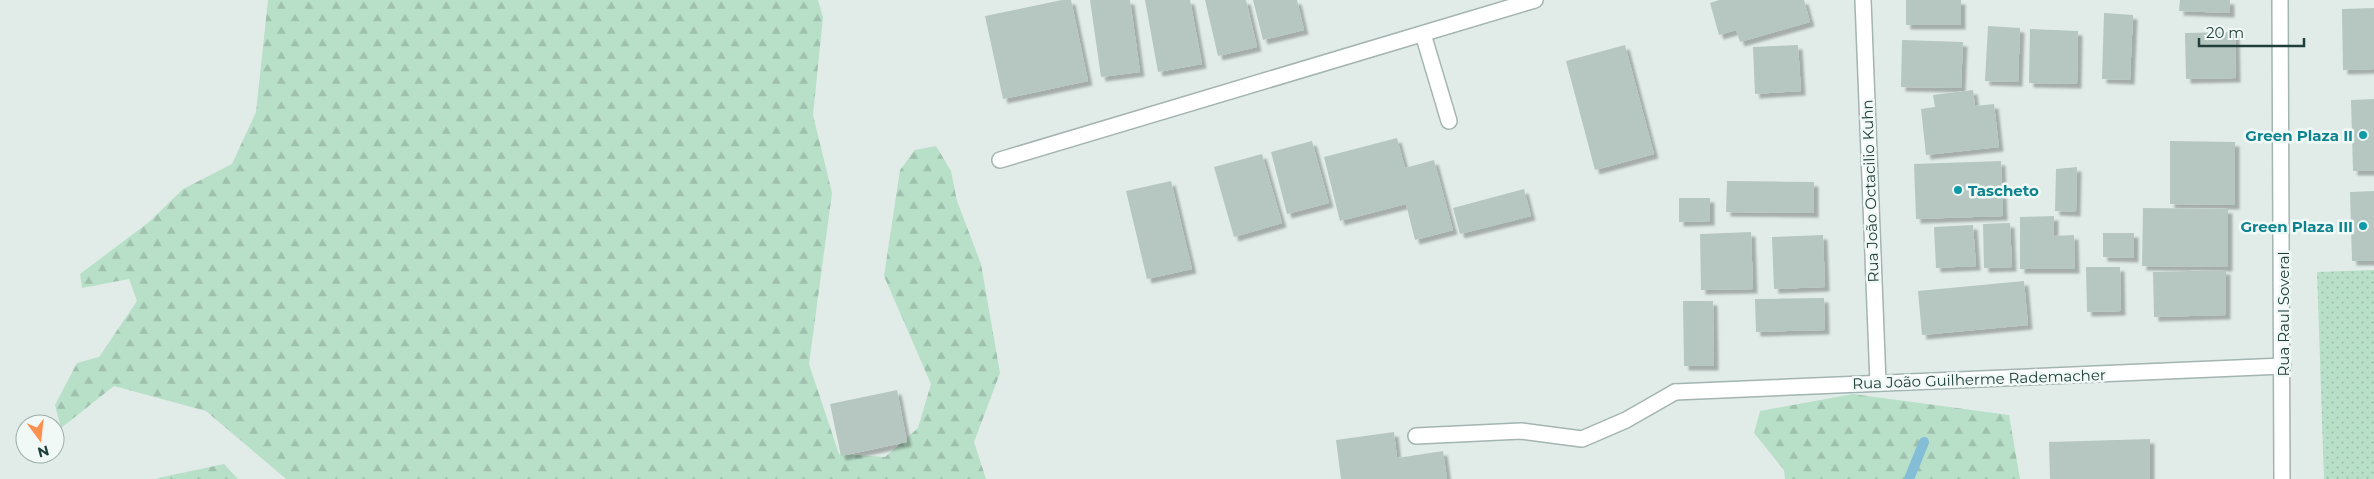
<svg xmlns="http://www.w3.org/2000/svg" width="2374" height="479" font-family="Montserrat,sans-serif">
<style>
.forest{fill:url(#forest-firs)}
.park{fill:url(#park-dots)}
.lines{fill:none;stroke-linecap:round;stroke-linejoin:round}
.stream{stroke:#84bed6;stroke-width:10}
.building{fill:#b6c7c2;filter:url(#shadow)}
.service-casing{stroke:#a3b4b1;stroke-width:18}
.minor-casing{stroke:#a3b4b1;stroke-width:18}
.service{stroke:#fff;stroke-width:15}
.minor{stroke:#fff;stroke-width:15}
.culture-dot{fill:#0f9aa8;stroke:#f1f9f6;stroke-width:2}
.labels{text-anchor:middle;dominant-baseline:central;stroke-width:5;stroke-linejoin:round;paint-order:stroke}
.culture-label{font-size:15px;font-weight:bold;fill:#0d838f;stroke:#f1f9f6;text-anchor:end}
.street-label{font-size:15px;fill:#203e3a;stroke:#f1f9f6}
</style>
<defs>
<pattern id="forest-firs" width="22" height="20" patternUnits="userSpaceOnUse" patternTransform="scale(1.25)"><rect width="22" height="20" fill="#b8dfc8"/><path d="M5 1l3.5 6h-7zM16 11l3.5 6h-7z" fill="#9ec0ad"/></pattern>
<pattern id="park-dots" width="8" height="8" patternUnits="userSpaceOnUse" patternTransform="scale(1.25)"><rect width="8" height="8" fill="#b8dfc8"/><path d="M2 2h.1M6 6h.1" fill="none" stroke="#9ec0ad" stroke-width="1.8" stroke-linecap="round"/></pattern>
<filter id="shadow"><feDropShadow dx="4.5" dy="4.5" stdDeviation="1" flood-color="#0004"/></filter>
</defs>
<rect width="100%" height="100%" fill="#e1ece9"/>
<g class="forest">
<polygon points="268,0 818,0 823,17 813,115 832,193 809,364 839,454 885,457 918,428 931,384 884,276 900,170 915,150 936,146 951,171 957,201 981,264 1000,373 974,442 986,479 286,479 206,411 114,386 61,428 55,405 77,363 99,357 137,301 129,279 82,288 80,274 149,222 183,189 232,164 256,112"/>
<polygon points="1853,394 2009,415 2020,479 1785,479 1784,470 1754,433 1760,411"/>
<polygon points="224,464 238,479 157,479 158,478"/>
</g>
<polygon class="park" points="2374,270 2374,479 2324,479 2317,272"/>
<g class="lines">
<polyline class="stream" points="1909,479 1924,442"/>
</g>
<g class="building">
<polygon points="1062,0 1071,0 1088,81 1003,99 985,16"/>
<polygon points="1090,0 1130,0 1140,72 1101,77"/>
<polygon points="1145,0 1190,0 1202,64 1158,72"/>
<polygon points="1205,0 1246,0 1257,47 1218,56"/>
<polygon points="1253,0 1297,0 1304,30 1263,40"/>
<polygon points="1719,0 1804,0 1810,22 1740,42 1736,30 1719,35 1710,3"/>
<rect x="1906" y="0" width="55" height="25"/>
<polygon points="2180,0 2230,0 2230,13 2179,11"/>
<polygon points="2374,8 2374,69 2343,70 2342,9"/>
<polygon points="2104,13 2133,15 2130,80 2102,79"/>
<polygon points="1988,26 2020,28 2018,82 1985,81"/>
<polygon points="2030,29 2078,31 2077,84 2029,83"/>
<polygon points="2235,32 2236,78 2186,79 2185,33"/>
<polygon points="1902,40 1963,42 1961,88 1901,87"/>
<polygon points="1625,45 1654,154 1595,170 1566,61"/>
<polygon points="1798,45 1801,91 1755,94 1753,47"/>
<polygon points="1973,90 1975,106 1994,104 1999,147 1926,155 1921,109 1935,107 1933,95"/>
<polygon points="2374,99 2374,171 2353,171 2351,100"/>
<polygon points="1397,138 1405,168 1434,160 1453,230 1415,240 1406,204 1340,221 1324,157"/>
<polygon points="1312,141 1329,203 1287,214 1271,152"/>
<polygon points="2170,141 2235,142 2235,205 2170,204"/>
<polygon points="1262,154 1282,223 1234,237 1214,167"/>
<polygon points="2001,161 2003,216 1916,219 1914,164"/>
<polygon points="2077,167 2076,212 2055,211 2056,169"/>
<polygon points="1171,181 1192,269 1147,279 1126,191"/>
<polygon points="1727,181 1814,182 1814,213 1726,212"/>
<polygon points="1524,189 1531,216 1460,234 1453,208"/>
<polygon points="2374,191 2374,261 2352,261 2350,192"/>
<polygon points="1679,198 1710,198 1710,221 1679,222"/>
<polygon points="2143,208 2228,209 2228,267 2142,266"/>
<polygon points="2054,216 2054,236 2074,235 2075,269 2020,269 2020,217"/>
<polygon points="2010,223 2012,267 1984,268 1983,224"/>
<polygon points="1973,225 1976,266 1936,268 1934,227"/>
<polygon points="1751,232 1753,289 1701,290 1700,234"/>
<polygon points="2103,233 2134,233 2134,258 2103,257"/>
<polygon points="1823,235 1825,287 1774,289 1772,237"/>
<polygon points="2086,267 2120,267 2121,311 2087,312"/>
<polygon points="2226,270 2226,315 2154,317 2153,272"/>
<polygon points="2024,281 2028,325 1922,335 1918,291"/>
<polygon points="1824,298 1825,330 1756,332 1755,299"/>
<polygon points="1683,301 1713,301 1714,366 1684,366"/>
<polygon points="897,390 907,442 841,456 830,404"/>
<polygon points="1394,432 1397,458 1443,451 1447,479 1341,479 1336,440"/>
<polygon points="2150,439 2150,479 2050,479 2049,442"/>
</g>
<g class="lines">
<g class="service-casing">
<g id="service">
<polyline points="1423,34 1449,121"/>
<polyline points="1000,160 1535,0"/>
<polyline points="1416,436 1521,431 1582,439 1626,420 1675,392"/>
</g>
</g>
<g class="minor-casing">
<g id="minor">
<polyline points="1863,0 1878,383"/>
<polyline points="2280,0 2282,479"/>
<polyline points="1675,392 2283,366"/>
</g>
</g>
<use href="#service" class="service"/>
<use href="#minor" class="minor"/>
</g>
<g class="culture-dot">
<circle cx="2363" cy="135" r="5"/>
<circle cx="1958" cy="190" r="5"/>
<circle cx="2363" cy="226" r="5"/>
</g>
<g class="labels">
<g class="culture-label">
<text x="2353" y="135">Green Plaza II</text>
<text x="1968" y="190" text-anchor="start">Tascheto</text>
<text x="2353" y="226">Green Plaza III</text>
</g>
<g class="street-label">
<text transform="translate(1870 191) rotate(-92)">Rua João Octacilio Kuhn</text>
<text transform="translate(2283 314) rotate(-90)">Rua Raul Soveral</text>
<text transform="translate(1979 379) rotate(-2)">Rua João Guilherme Rademacher</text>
</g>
</g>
<g transform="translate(40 439) rotate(165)"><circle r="24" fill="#f1f9f6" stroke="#9daeab"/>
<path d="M0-4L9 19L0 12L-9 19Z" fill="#fc904f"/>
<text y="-8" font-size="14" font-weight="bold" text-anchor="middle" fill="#203e3a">N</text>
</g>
<path d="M2199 38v8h105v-8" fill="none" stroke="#203e3a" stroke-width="2.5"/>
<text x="2206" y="38" font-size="15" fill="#203e3a" stroke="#f1f9f6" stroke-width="4" paint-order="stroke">20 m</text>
</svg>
